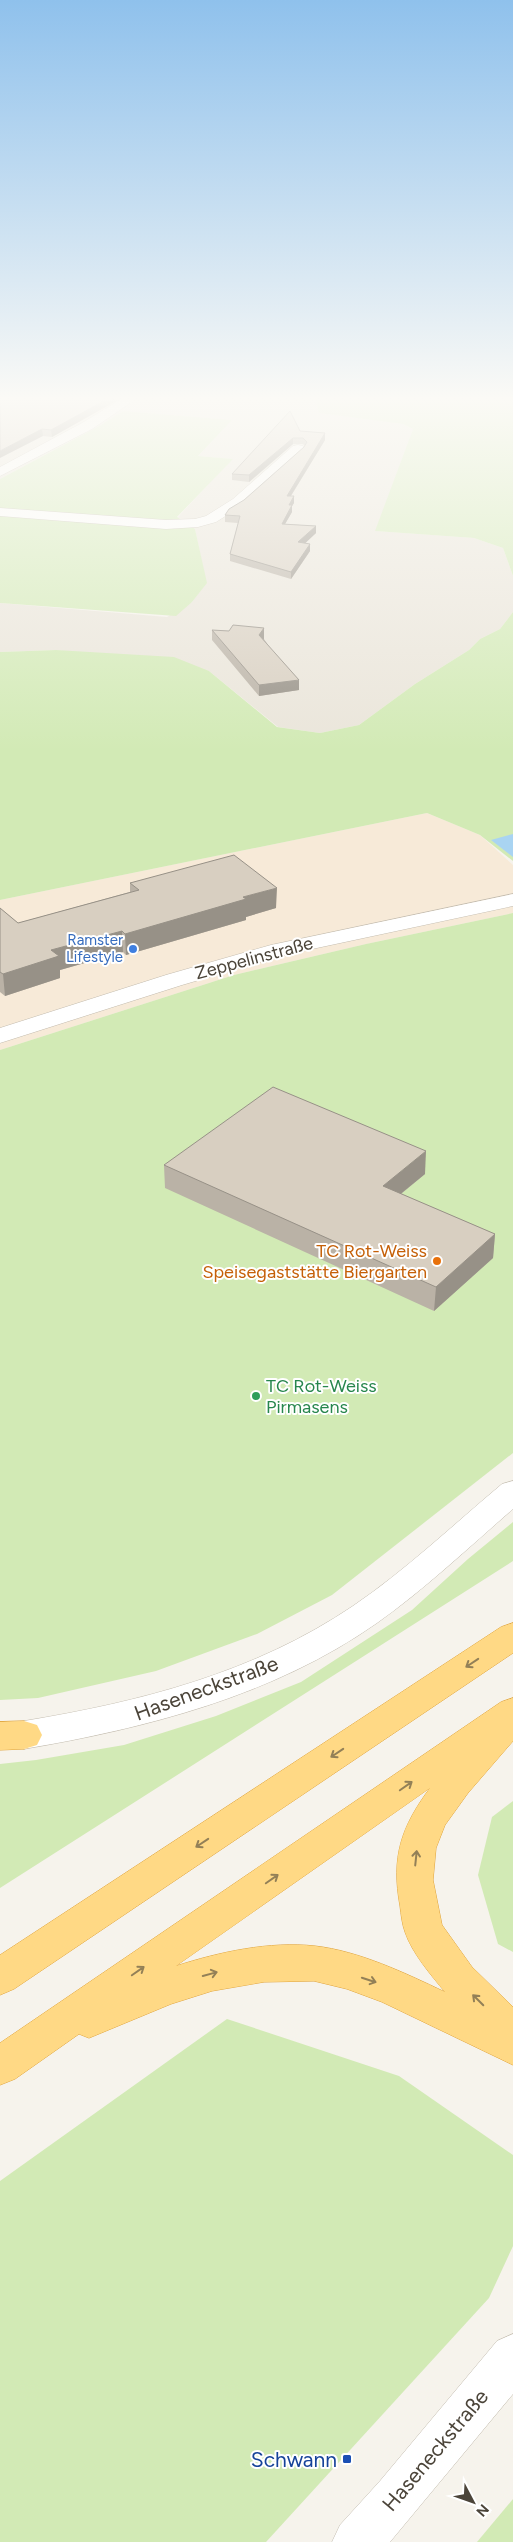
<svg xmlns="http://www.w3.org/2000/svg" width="513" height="2542" font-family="Figtree,sans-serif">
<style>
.residential{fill:#eae5da}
.commercial{fill:#f7ead8}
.green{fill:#d2eab5}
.water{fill:#a9d4f2}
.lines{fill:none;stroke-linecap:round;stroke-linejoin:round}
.minor-casing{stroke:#c2bbae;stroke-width:1}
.tertiary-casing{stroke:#c2bbae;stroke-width:1}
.trunk-casing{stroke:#e0a43c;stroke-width:1}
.minor{fill:#fff;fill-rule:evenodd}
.tertiary{fill:#fff;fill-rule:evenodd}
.trunk{fill:#ffd985;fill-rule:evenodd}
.wall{fill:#bab2a6}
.shaded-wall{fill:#979187}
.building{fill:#d8cfc1;stroke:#979187}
.oneway{stroke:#938057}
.shop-dot{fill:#3f7fe0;stroke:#fff;stroke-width:2}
.food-dot{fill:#e8710a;stroke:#fff;stroke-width:2}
.leisure-dot{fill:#2e9e5b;stroke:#fff;stroke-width:2}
.transit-dot{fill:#1a4fb4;stroke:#fff;stroke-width:2}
.labels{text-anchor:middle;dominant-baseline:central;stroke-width:4;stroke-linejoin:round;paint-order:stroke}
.far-shop-label{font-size:15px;fill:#366cbe;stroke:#fff;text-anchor:end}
.street-label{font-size:18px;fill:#4b4439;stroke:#fff}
.food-label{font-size:18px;fill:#c56008;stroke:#fff;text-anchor:end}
.leisure-label{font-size:18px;fill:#27864d;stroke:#fff;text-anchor:start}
.near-street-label{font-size:21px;fill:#4b4439;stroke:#fff}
.near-transit-label{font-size:21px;fill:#164399;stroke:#fff;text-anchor:end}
</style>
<rect width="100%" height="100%" fill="#f6f3ec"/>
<polygon class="residential" points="0,397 315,397 320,413 403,424 413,429 376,531 474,538 503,548 513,576 513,612 500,629 480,639 469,650 415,684 359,725 320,733 278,727 209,671 56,650 0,652 0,603 167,617 192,602 206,583 195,529 177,518 232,459 198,456 232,420 123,411 101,425 0,479"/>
<polygon class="commercial" points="427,813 480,835 513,865 513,913 366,944 234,975 0,1050 0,900"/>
<g class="green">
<polygon points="315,397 513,397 513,576 503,548 474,538 375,531 413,429 403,424 319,413"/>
<polygon points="123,411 232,420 198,456 233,459 177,517 195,529 207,583 192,602 176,616 0,603 0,479 101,425"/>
<polygon points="513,612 513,861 480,835 427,813 0,900 0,652 56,650 174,657 209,671 277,727 320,733 359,725 415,684 469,650 480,639 500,629"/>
<polygon points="513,913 513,1453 332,1595 257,1634 156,1671 38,1698 0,1700 0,1050 234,975 366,944"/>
<polygon points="513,1522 513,1561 0,1888 0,1764 36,1760 124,1745 216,1716 301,1682 412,1610 468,1559"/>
<polygon points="513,1801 513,1952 498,1944 478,1875 492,1817"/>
<polygon points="227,2019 399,2076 513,2155 513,2246 489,2298 266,2542 0,2542 0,2181"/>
<polygon points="513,2499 513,2542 477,2542"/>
</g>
<polygon class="water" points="513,834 513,857 491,840"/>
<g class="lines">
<g class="minor-casing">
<g id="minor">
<polygon points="125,397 139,397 92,429 0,476 0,467 82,423"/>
<polygon points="298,445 303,446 305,449 303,452 243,505 216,522 198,527 166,529 0,516 0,508 166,520 195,519 206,516 233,499 293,446"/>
<path d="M513 1481V1509C468 1548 425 1589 377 1623 273 1696 147 1728 24 1749L11 1745 6 1735 11 1725 24 1721C140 1702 254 1673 353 1606 406 1570 453 1525 502 1484Z"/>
<polygon points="513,2334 513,2394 390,2542 332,2542 340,2525 380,2481 497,2341"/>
</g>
</g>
<g class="tertiary-casing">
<polygon id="tertiary" points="513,894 513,906 284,955 182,985 0,1043 0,1028 166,975 271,945"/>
</g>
<g class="trunk-casing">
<g id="trunk">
<polygon points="513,1623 513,1653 14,1989 0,1995 0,1955 501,1627"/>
<path d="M513 1698V1741L468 1793 445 1825 436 1848 433 1880 442 1925 472 1967 513 2007V2065L382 2002 347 1989 314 1981 264 1982 212 1991 171 2004 89 2038 79 2034 15 2079 0 2085V2043L501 1702ZM430 1788C401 1827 391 1857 400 1906 401 1914 402 1924 405 1932 412 1953 431 1975 445 1992 405 1973 359 1951 315 1946 270 1941 219 1952 176 1966Z"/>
<polygon points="24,1721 37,1725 42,1735 37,1745 24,1749 0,1750 0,1722"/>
</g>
</g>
<use href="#minor" class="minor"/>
<use href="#tertiary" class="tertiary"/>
<use href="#trunk" class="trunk"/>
</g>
<g class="wall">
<polygon points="0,397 123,397 52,437 43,436"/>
<polygon points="300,431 325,433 325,440 291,496 294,496 294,503 292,506 292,512 285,524 316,526 316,533 305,543 310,551 291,579 230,561 230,554 238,523 225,522 225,515 244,500 305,446 303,444 293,444 249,482 232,480 232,474"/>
<polygon points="264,628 264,639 299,690 259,696 212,640 212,630 229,631"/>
<polygon points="130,883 276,908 246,917 246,920 126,955 123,952 60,970 60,978 5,996 0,992 0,908 18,923 130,892"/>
<polygon points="164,1165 425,1174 401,1194 495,1234 493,1258 434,1311 165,1188"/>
</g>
<g class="shaded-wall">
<polygon points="111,397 123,397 52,437 51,430"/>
<polygon points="42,429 43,436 0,458 0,451"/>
<polygon points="325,433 325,440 287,502 287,496"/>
<polygon points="293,438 293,444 249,482 249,475"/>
<polygon points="294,496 294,503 292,506 292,512 281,531 282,524 289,505"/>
<polygon points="316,526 316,533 298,550 298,542"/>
<polygon points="310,544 310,551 291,579 291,572"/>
<polygon points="264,628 264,639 259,645 259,635"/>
<polygon points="299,680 299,690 259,696 259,685"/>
<polygon points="277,888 276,908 246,917 246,920 126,955 125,934 243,897"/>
<polygon points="122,931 123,952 60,970 60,978 5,996 3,974 51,950"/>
<polygon points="426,1151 425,1174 382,1209 383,1186"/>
<polygon points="495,1234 493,1258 434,1311 436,1287"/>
</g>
<g class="building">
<polygon points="0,397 111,397 51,430 42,429 0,451"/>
<polygon points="290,411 300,431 325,433 287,496 294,496 289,505 292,505 282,524 316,526 298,542 310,544 291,572 230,554 240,516 225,515 229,509 244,500 304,447 307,442 303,438 293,438 249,475 232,474"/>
<polygon points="233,625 264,628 259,635 299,680 259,685 212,630 229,631"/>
<polygon points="234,855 277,888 243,897 246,899 125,934 122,931 51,950 59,956 3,974 0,972 0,908 18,923 139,890 130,883"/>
<polygon points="273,1087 426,1151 383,1186 495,1234 436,1287 164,1165"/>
</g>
<defs><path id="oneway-shaft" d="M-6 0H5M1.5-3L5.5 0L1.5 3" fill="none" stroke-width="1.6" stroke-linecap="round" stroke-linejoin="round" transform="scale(1.25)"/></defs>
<g class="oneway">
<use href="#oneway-shaft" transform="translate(472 1663) rotate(146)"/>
<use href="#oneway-shaft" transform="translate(337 1753) rotate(146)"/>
<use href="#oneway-shaft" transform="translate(406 1786) rotate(-35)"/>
<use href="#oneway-shaft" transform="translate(202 1843) rotate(146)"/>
<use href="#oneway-shaft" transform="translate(416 1858) rotate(-84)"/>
<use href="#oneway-shaft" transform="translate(272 1879) rotate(-35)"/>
<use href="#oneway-shaft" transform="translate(138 1971) rotate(-35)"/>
<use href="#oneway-shaft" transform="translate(210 1974) rotate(-15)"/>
<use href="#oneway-shaft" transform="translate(369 1980) rotate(18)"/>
<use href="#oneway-shaft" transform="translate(478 2000) rotate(-135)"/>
</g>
<linearGradient id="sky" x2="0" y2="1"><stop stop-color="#8fc1ec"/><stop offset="0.53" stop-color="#fbfaf6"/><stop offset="1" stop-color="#fbfaf6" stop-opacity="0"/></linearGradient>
<rect width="513" height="752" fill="url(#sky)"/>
<circle class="shop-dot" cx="133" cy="949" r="5"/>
<circle class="food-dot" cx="437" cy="1261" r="5"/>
<circle class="leisure-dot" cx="256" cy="1396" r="5"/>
<rect class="transit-dot" x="342" y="2454" width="10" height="10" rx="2.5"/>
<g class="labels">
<g class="far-shop-label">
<text x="123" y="940">Ramster<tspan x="123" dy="17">Lifestyle</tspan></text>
</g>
<g class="street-label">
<text transform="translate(254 958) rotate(-15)">Zeppelinstraße</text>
</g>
<g class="food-label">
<text x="427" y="1251">TC Rot-Weiss<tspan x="427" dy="21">Speisegaststätte Biergarten</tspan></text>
</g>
<g class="leisure-label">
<text x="266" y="1386">TC Rot-Weiss<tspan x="266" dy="21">Pirmasens</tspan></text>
</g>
<g class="near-street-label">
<text transform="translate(206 1688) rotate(-20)">Haseneckstraße</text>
<text transform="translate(435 2450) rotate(-50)">Haseneckstraße</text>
</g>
<g class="near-transit-label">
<text x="337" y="2459">Schwann</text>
</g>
</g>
<g transform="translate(473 2502) rotate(131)" stroke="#ffffff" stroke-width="4" paint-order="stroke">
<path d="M0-4L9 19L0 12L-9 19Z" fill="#4b4439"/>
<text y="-8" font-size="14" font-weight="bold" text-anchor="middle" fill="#4b4439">N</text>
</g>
</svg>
